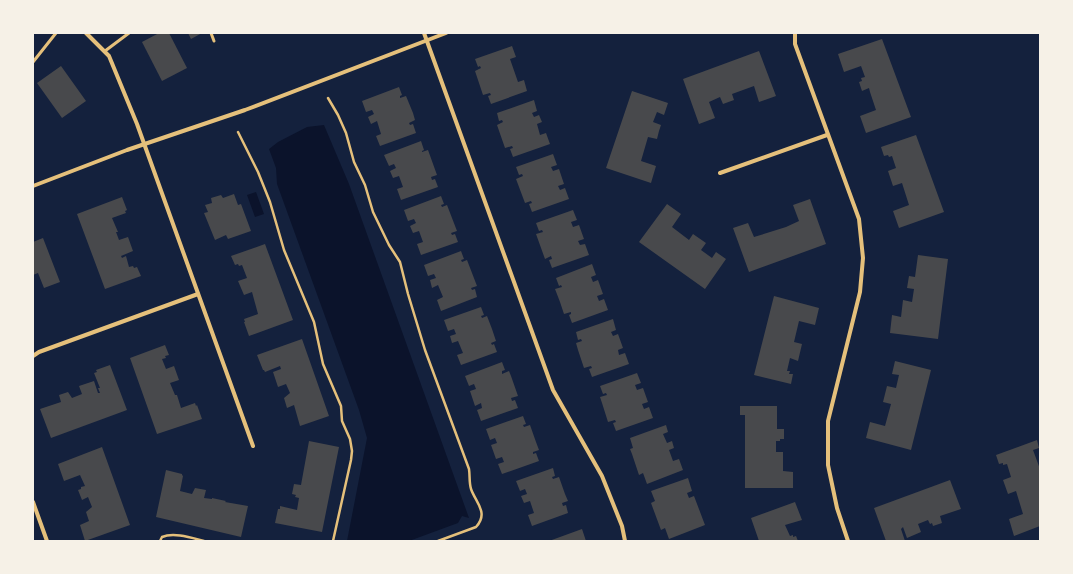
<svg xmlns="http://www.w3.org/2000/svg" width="1073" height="574" font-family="'PT Serif',serif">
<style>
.water{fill:#0b132b}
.building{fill:#48494c}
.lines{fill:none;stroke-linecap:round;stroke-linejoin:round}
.path{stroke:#e5c07b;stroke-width:2.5}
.service{stroke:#e5c07b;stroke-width:3}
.minor{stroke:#e5c07b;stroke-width:4}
</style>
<rect width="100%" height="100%" fill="#14213d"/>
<g class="water">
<polygon points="324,125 349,184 469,518 462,516 458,523 409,541 347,541 367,438 359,410 277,184 276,168 269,149 278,142 307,127"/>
<polygon points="256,192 264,214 255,217 247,195"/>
</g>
<g class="building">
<polygon points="159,33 169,33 187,68 162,81 142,42"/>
<polygon points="188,33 202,33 191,39"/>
<polygon points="882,39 911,117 866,133 860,116 876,110 870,92 869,88 862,91 859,82 862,81 861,78 865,77 861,66 844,72 838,54"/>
<polygon points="512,46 516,57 510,59 518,82 524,80 527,91 491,104 488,96 491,95 490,93 483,95 475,71 481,68 480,66 478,67 475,59"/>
<polygon points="759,51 776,96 759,102 754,86 732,94 734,100 723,104 720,97 709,102 715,118 699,124 683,79"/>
<polygon points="61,66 86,101 62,118 37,83"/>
<polygon points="399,87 402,95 400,96 400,98 406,96 413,113 415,120 409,123 410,125 413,124 416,133 380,146 376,136 381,134 377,121 371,124 368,117 374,114 372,110 366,112 362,101"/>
<polygon points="632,91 668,103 664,115 657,112 653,122 661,125 659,131 657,139 648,137 641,161 656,166 651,183 606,168"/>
<polygon points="534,100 537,111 532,113 534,117 539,115 542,122 537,124 540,135 546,133 550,144 513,157 510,149 513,148 512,146 505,148 497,125 503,122 502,120 499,121 497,113"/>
<polygon points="916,135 944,212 899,228 893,211 909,205 902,183 893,186 888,171 896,168 892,156 889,157 888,155 884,156 881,147"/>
<polygon points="421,141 424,150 422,151 422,152 428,150 437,175 431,177 432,180 435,179 438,187 401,200 397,189 403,187 399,176 393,178 390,171 396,168 394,164 389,166 384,155"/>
<polygon points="553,154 557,165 551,167 553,171 559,169 564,184 558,186 560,190 565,188 569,199 532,212 529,204 532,203 531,201 525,203 516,179 523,176 522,174 519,175 516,167"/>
<polygon points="234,194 238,205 241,204 251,231 228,239 226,235 215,240 204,213 208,212 205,205 212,203 211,198 221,195 223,198"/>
<polygon points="441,196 444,204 441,205 442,207 447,205 457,231 451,233 452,235 455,234 458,242 421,255 417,244 423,242 419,231 413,233 410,226 416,223 414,219 408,221 404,210"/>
<polygon points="122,197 127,210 125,211 126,213 112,218 118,232 116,232 119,240 128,237 133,251 121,256 122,258 126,256 129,267 133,266 134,268 137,267 141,276 105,289 77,214"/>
<polygon points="810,199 826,244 749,272 733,228 748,223 754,237 786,227 799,221 793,205"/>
<polygon points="667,204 681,214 672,227 689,240 693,234 706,243 701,250 712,258 716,252 726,259 705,289 639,242"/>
<polygon points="573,210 577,220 571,222 573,227 579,225 584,239 578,241 580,245 585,244 589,255 552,268 549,260 552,259 551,256 545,259 536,234 543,232 542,230 539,231 536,223"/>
<polygon points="43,238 60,282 44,288 38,273 33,275 33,242"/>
<polygon points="265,244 293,320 249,336 244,322 245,322 244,319 258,314 252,292 244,295 238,281 247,278 242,265 239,266 238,264 235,265 231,256"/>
<polygon points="461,251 464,259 461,260 462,262 467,260 477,286 471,288 472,290 475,289 477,297 441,311 437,300 443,297 438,285 432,288 430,280 436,278 434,274 428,276 424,265"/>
<polygon points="918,255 948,259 938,339 890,333 892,315 901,317 903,300 912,302 914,289 907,288 909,276 915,277"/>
<polygon points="592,264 596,275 591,277 593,282 598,280 603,294 597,296 599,301 604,299 608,310 572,323 569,315 571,314 571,312 564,314 560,302 555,289 562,287 561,285 559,286 556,278"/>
<polygon points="774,296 819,308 815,325 799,321 794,342 802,344 798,361 790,358 787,371 790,371 789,374 793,374 791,384 754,375"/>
<polygon points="481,307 484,315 481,316 482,318 487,316 492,329 496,341 491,343 492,345 494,344 497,352 461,365 457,355 463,353 458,341 452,343 450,336 456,334 454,329 448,331 444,320"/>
<polygon points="613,319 616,330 611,332 613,336 618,334 623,348 618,350 619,355 625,353 629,364 592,377 589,369 592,368 591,366 584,368 578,350 576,343 582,341 581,339 578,340 576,332"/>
<polygon points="302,339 329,416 300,426 294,405 287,408 284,398 290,393 286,384 278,387 273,372 281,369 280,366 265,372 264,370 263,370 257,355"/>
<polygon points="165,345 169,355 165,356 166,358 162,359 166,369 174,366 179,380 170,383 175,395 177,395 181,408 195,403 196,406 197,405 202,419 157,434 130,358"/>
<polygon points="895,361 931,370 911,450 866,438 870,422 885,426 891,404 883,402 887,386 896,388 899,375 892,374"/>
<polygon points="502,362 505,370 502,371 502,374 509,371 511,376 518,396 511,398 512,401 515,400 518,408 481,421 477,410 482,408 481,403 475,406 470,391 476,389 474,384 469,386 465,376"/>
<polygon points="110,365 127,410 51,438 40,409 61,402 59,395 68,392 72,398 82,394 79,386 94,381 98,393 100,393 98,388 100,388 94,373 97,372 96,370"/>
<polygon points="637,373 641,383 635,385 637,390 643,388 648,402 642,404 644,409 649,407 653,418 616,431 613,423 616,422 615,420 608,422 602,403 600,397 607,395 606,393 603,394 600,386"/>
<polygon points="740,406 777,406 777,429 784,429 784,439 780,439 780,441 776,441 776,452 783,452 783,471 793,472 793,488 745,488 745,415 740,415"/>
<polygon points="523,416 526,424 523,425 524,427 530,425 536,442 539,450 533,452 533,454 536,453 539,461 502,474 498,464 504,462 502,457 496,459 491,445 497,443 495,438 490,440 486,429"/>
<polygon points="666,425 668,432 663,434 667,443 672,441 674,448 669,450 673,461 679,459 683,470 647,484 643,473 639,475 632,454 630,449 633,448 630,438"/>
<polygon points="1037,440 1039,448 1033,450 1040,469 1040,526 1014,536 1009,519 1023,514 1016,491 1008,494 1003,480 1011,477 1007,464 1003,465 1003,463 999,464 996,455"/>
<polygon points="309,441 339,447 322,532 275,523 278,509 280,509 280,506 297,510 299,498 295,497 296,495 292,494 294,484 301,485"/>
<polygon points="102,447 130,525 85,541 80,525 89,521 86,512 92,507 88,497 82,500 78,490 81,489 81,487 85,486 80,475 64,481 58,464"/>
<polygon points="553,468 555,476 552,477 553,479 559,477 565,494 568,501 562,503 563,506 566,505 568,513 532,526 528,515 534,513 530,501 524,503 521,496 527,494 525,489 520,491 516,481"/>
<polygon points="166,470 182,474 182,475 183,476 180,491 192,494 195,488 206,490 204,498 212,499 212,498 226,501 225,502 248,506 241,537 156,517"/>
<polygon points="688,478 692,491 687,493 689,498 694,496 705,525 669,539 665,528 661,530 651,503 655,501 651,491"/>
<polygon points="950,480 961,509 940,516 942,523 933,526 932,523 930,524 928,520 918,524 921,532 907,538 903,527 901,529 905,541 886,541 874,508"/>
<polygon points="795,502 802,520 785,525 790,536 793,535 793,537 796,536 798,541 759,541 751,518"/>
<polygon points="582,529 586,541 549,541"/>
</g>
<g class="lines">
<g class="path">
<path d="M328 98 338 115 346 133 354 162 365 185 373 212 389 245 400 262 408 294 425 350 469 469C470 476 469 482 471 489 476 503 489 513 476 527L438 541"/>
<polyline points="238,132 258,172 270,202 284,250 314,322 323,364 341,406 342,421 350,439 352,451 351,460 333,541"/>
<path d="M160 541 162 537C174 532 192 538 204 541"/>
</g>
<g class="service">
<polyline points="211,33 214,41"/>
<polyline points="105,51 129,33"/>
<polyline points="33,62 56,33"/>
</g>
<g class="minor">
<polyline points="86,33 109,56 137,124 253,446"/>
<polyline points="424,33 553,390 602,476 622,526 625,541"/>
<polyline points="795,33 795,44 859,219 863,258 860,292 828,421 828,465 837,508 848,541"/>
<polyline points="720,173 827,135"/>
<polyline points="33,186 127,150 245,110 446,33"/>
<polyline points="33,356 39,352 198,294"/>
<polyline points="33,502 47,541"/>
</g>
</g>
<rect width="1073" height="574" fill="none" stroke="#f6f1e7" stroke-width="68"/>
</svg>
